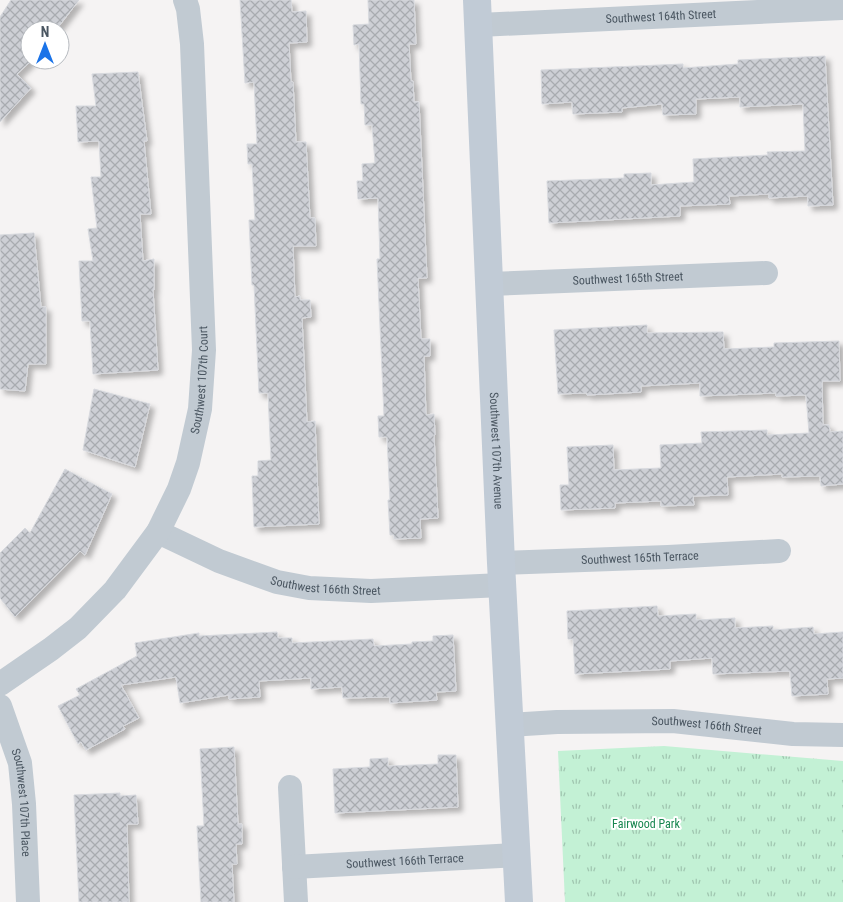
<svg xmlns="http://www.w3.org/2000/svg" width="843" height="902" font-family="'Roboto Condensed',sans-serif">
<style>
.grass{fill:url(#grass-tufts)}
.building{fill:url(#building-cross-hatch);stroke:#d7d9de;filter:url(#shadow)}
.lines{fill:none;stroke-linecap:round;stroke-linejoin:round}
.street{stroke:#c1cad2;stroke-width:24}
.secondary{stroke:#c1cbd6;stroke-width:28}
.labels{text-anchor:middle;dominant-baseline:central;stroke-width:4;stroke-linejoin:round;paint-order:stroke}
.street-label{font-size:12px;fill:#4a5661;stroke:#fff}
.park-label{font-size:12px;fill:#17864f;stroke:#fff}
</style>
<defs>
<pattern id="grass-tufts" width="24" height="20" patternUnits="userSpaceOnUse" patternTransform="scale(1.25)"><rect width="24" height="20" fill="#c3f1d5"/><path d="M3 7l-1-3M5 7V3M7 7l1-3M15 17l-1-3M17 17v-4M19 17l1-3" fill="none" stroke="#a0c6b0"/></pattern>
<pattern id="building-cross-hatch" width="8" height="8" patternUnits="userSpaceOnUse" patternTransform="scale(1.25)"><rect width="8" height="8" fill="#cdcfd5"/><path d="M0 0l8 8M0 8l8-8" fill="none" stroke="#a8abb0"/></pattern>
<filter id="shadow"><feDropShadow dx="4.5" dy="4.5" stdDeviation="2.5" flood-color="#0004"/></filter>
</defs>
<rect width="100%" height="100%" fill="#f5f3f3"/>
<polygon class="grass" points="664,746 843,761 843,902 565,902 558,751"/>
<g class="building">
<polygon points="11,0 79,0 56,30 30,30 30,60 32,60 17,74 31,88 0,122 0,17"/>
<polygon points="240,0 291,0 292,12 306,11 307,42 289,43 291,82 293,82 296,142 306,142 310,218 315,218 316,246 293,246 295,297 300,296 300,300 310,300 311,317 302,318 307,422 315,421 319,524 254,527 252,476 258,476 258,461 271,460 268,393 259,393 254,285 252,285 249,220 255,220 252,164 248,164 247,144 257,144 254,82 245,83"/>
<polygon points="368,0 414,0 416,44 409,44 411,81 413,81 414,102 419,102 427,278 418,278 421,339 430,339 430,356 424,356 426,415 434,414 435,435 434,435 438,518 420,519 421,538 394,539 394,535 390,535 388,500 390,500 387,437 379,437 378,416 384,416 377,259 380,259 378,198 358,199 357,181 363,181 362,164 375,163 372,125 365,125 364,104 361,104 359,44 354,45 353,25 369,24"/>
<polygon points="825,56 833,205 808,206 808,196 769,198 769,194 729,196 730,204 680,206 680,216 549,223 547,181 624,178 624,174 651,173 651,185 694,182 693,159 768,155 767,152 805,151 803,104 740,107 740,97 696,99 696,114 663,115 662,104 622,108 622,112 573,114 572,102 542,104 541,70 683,64 683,68 738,64 738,60"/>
<polygon points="138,72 147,141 144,141 151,214 140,214 143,261 154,259 154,290 153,290 158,370 93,374 90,321 82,321 79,261 93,261 88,229 97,228 91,177 101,177 99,141 78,142 76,106 96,106 92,74"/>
<polygon points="34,233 41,307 46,307 46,364 28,364 25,391 0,389 0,235"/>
<polygon points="647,325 647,333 723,332 724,349 774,347 774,343 839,341 840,381 822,381 823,425 829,425 830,432 843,431 843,484 821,486 820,476 782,477 782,474 727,477 728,495 693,496 694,505 661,506 661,501 615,503 615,508 561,510 560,485 569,485 567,447 613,445 614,470 661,468 660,445 702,443 701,432 767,430 767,435 809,433 806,395 776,396 776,393 700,396 700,383 641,386 641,392 587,395 587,393 558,394 554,330"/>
<polygon points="94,389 150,404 135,467 83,450"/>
<polygon points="65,469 112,494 85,555 80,551 15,617 0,598 0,553 25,528 30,533"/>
<polygon points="657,606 658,616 696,614 696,620 735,618 735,628 773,626 773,630 813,627 814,634 843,632 843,678 827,679 828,694 792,696 790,671 713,674 712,658 670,661 670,669 575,674 573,639 568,639 567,611"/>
<polygon points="277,632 278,638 292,638 292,643 373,639 374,646 412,644 412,642 433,641 433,636 453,635 456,691 436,692 437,700 390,703 390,697 343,698 342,687 311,689 311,678 259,681 260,697 229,699 229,695 180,703 176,677 121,685 139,718 123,726 125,729 86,750 81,742 78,744 58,706 80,695 76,689 137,656 135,643 199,633 199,636"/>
<polygon points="234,747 238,824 242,824 242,844 236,844 237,864 232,864 234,902 201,902 197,826 204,826 200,749"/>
<polygon points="438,755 456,755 458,807 335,813 333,769 370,767 370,759 388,758 388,766 438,764"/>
<polygon points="120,793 120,796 136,795 138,824 127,824 129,902 79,902 74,795"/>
</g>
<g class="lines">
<g class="street">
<path id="s1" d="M479 25 843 8"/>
<path id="s2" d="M489 284 766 273"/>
<path id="s3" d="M158 532 219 561 277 582 309 588 371 591 502 585"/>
<path id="s4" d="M501 563 668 557 779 551"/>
<path id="s5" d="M0 684 51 649 78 628 115 590 158 532 179 489 188 463 200 409 204 350 192 44 188 9 185 0"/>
<path id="s6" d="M0 706 20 763 24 804 28 902"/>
<path id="s7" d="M509 725 557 722 673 721 793 734 843 735"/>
<polyline points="290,787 296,902"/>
<path id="s8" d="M294 867 517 855"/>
</g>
<path class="secondary" id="s9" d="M477 0 501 563 519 902"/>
</g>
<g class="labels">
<g class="street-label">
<text stroke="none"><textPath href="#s1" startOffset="182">Southwest 164th Street</textPath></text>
<text stroke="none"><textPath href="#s2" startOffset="139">Southwest 165th Street</textPath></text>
<text stroke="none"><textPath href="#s5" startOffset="381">Southwest 107th Court</textPath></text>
<text stroke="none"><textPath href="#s9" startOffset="451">Southwest 107th Avenue</textPath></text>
<text stroke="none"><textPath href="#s4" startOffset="139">Southwest 165th Terrace</textPath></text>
<text stroke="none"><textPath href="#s3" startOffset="178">Southwest 166th Street</textPath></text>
<text stroke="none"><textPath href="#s7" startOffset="198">Southwest 166th Street</textPath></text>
<text stroke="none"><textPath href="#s6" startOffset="100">Southwest 107th Place</textPath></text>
<text stroke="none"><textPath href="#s8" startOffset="111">Southwest 166th Terrace</textPath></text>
</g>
<g class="park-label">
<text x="646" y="824">Fairwood Park</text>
</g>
</g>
<g transform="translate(45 45)"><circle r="24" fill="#ffffff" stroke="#b7bbc0"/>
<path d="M0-4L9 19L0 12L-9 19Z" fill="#1a73e8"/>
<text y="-8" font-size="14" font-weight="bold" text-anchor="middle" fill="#4a5661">N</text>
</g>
</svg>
